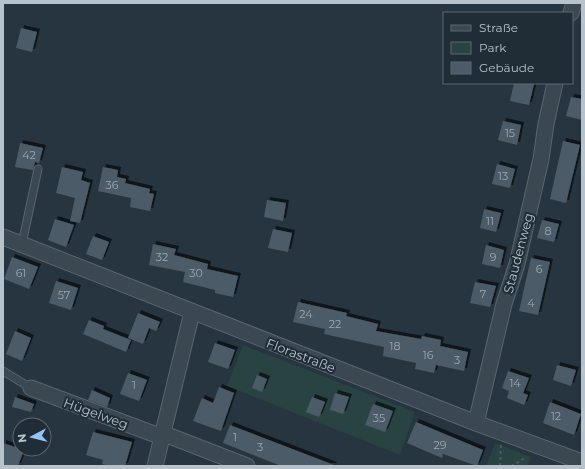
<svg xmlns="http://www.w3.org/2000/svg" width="585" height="469" font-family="Montserrat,sans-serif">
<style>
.green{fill:#294242}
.building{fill:#4b5b67;filter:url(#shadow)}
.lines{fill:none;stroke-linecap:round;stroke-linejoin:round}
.lane-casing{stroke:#59656e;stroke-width:9}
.street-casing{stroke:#59656e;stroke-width:17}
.path{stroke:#475e5e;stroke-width:2;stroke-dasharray:3 3;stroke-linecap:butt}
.lane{stroke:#3b4751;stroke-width:7}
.street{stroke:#3b4751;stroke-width:15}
.labels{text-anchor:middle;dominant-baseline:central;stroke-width:4;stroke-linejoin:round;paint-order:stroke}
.number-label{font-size:11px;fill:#9da8b2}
.street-label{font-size:13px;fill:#b8c2cb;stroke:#202c36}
</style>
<defs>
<filter id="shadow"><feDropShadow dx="3" dy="-3" stdDeviation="0" flood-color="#0009"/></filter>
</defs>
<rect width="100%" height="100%" fill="#273541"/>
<g class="green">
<polygon points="243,345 415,412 400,455 227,386"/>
<polygon points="495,443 531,457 528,466 486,466"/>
</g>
<g class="building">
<polygon points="21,28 37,32 32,52 16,48"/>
<polygon points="514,83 534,84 529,105 510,101"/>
<polygon points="571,97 582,99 582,120 566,116"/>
<polygon points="503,121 521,125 517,145 498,140"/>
<polygon points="563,141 580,145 566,203 550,199"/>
<polygon points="20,143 43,148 39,163 35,162 33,170 15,167"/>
<polygon points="497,164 515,169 510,188 492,184"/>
<polygon points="62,167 83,172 81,180 90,183 80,223 70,221 75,198 56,193"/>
<polygon points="103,167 118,170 117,177 126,179 125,183 150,189 149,193 154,194 150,211 130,207 131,198 98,191"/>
<polygon points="267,200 286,203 283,221 264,217"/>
<polygon points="484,209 501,213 496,232 480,228"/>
<polygon points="55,219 74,225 66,247 48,240"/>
<polygon points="542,220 559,224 554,242 537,238"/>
<polygon points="273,229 292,233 288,252 268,248"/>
<polygon points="93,236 109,242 102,260 86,254"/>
<polygon points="153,244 176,249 174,255 208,264 207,269 238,276 233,297 215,293 215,290 183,282 185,272 149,265"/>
<polygon points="486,245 504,250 500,268 482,264"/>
<polygon points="12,257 38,267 29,289 4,279"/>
<polygon points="531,258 550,262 538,315 519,311"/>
<polygon points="56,281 78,288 71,310 49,303"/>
<polygon points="475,282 496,286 490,307 470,303"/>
<polygon points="298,302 347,313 346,316 378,324 376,331 421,339 422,336 441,340 440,346 468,352 464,371 436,365 434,373 415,369 416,363 383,356 384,347 324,334 325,329 293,322"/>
<polygon points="138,313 160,322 156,331 149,328 143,344 128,338"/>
<polygon points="89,320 104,326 103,329 131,340 126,352 83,334"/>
<polygon points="15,331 31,338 22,361 6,354"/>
<polygon points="215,343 235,350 228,369 208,362"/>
<polygon points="557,365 576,370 571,386 553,380"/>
<polygon points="508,371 529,378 523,393 528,395 524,405 507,398 509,391 502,388"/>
<polygon points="128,373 147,380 139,401 120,394"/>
<polygon points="257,375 267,379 262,392 252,388"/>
<polygon points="219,387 234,393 221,431 193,421 202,398 213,403"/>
<polygon points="92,390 110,398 107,407 88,400"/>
<polygon points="335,393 349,397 343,414 330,410"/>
<polygon points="15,397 34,404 31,412 12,407"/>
<polygon points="312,397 325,402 319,417 306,412"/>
<polygon points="550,402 581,414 574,435 543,423"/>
<polygon points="373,404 393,411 385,432 365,425"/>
<polygon points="416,422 483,450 477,466 443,454 442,458 407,443"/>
<polygon points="230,425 334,465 333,466 281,466 223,443"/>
<polygon points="93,432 132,442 125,466 110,466 102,464 103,460 86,455"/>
<polygon points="3,443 24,450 18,466 3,466"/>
</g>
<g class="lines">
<g class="lane-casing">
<g id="lane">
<polyline points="22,244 38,169"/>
<polyline points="3,371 31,388"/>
</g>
</g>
<g class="street-casing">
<g id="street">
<polyline points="571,13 574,3"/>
<polyline points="3,237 476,423 582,462"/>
<polyline points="31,388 162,437"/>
<polyline points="476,423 504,304 517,264 541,159 546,124 555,83"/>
<polyline points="162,433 247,466"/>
<polyline points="155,466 192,312"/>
</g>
</g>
<g class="path">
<polyline points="500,466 501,445"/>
<polyline points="511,466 527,457"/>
</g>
<use href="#lane" class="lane"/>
<use href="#street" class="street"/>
</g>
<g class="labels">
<g class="number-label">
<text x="510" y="133">15</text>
<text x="29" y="155">42</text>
<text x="503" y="176">13</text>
<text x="112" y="185">36</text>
<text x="490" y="221">11</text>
<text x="548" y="231">8</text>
<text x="162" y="257">32</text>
<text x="493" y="257">9</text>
<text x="539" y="269">6</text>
<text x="21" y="273">61</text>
<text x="196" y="273">30</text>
<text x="483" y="294">7</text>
<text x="64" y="295">57</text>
<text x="531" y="303">4</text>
<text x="306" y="314">24</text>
<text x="335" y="324">22</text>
<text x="395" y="346">18</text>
<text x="428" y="355">16</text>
<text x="457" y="360">3</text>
<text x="515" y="383">14</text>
<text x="134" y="385">1</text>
<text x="556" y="416">12</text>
<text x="379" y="418">35</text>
<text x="235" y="437">1</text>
<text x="440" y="445">29</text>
<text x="260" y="447">3</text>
</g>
<g class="street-label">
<text transform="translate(518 253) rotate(-75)">Staudenweg</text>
<text transform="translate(301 355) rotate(21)">Florastraße</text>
<text transform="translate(96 413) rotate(20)">Hügelweg</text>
</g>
</g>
<rect width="585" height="469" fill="none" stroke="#b8c2cb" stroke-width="8"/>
<rect x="443" y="12" width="130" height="72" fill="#202c36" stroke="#5d6872"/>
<rect x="451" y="25" width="20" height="6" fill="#3b4751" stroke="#5d6872"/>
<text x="479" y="32" font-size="12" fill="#b8c2cb">Straße</text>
<rect x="451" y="42" width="20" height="12" fill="#294242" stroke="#5d6872"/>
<text x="479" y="52" font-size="12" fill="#b8c2cb">Park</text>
<rect x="451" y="62" width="20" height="12" fill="#4b5b67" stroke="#5d6872"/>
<text x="479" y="72" font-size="12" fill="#b8c2cb">Gebäude</text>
<g transform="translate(32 437) rotate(263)"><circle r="19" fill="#202c36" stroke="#5d6872"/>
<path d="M0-3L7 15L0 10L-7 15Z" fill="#93c4f6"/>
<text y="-6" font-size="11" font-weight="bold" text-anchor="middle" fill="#b8c2cb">N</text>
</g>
</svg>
